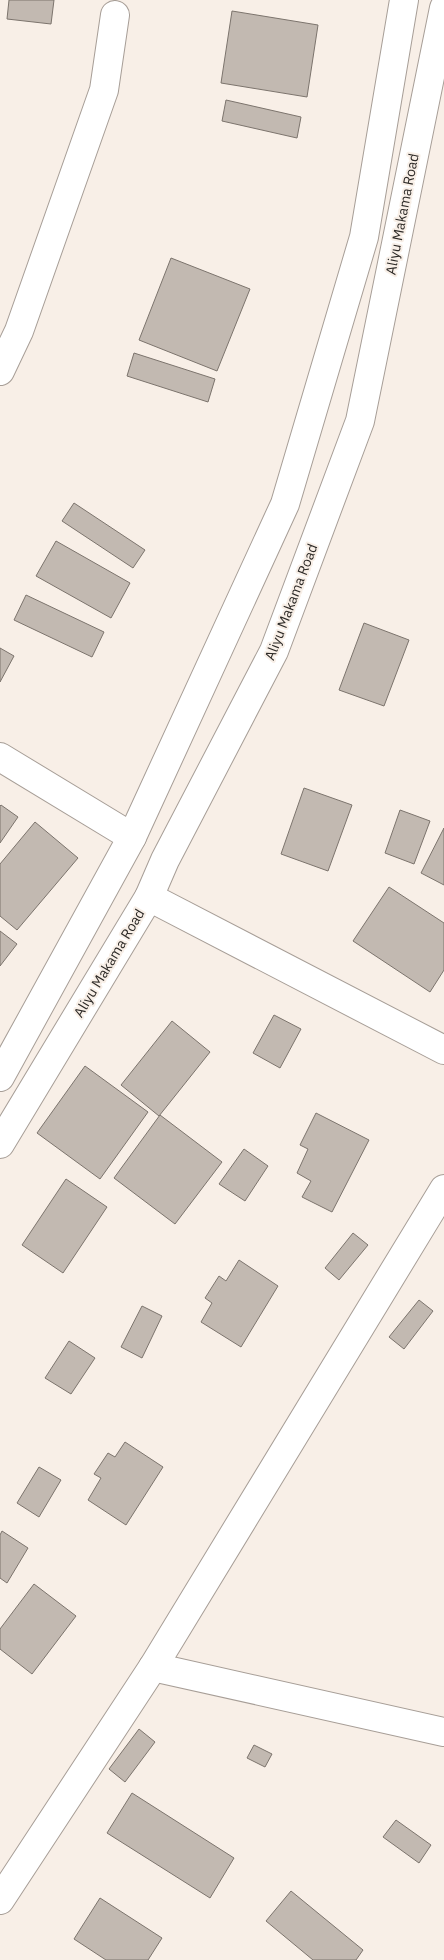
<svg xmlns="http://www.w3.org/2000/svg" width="444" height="1960" font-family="'IBM Plex Sans',sans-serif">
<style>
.building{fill:#c2b9b1;stroke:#7c746d}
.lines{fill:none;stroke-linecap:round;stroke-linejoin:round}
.minor-casing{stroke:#a79e97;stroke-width:30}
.tertiary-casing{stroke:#a79e97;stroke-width:30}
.minor{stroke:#fff;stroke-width:28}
.tertiary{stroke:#fff;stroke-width:28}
.labels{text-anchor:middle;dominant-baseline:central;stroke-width:4;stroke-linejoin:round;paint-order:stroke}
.street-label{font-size:14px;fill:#2d2a27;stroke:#f8efe7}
</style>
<rect width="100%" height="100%" fill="#f8efe7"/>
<g class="building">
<polygon points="9,0 54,0 51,24 7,19"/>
<polygon points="232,11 318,25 307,97 221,83"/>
<polygon points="226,100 301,117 297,138 222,121"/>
<polygon points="171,258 250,289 217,371 139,340"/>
<polygon points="134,353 215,379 208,402 127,376"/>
<polygon points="74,503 145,550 133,568 62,521"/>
<polygon points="56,541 130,583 111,618 36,576"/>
<polygon points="26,595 104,632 92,657 14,620"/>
<polygon points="364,623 409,640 384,706 339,690"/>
<polygon points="0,648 14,656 0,682"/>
<polygon points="304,788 352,805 328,871 281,854"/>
<polygon points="1,805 18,817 0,843 0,806"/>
<polygon points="400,810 430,821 414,864 385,853"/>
<polygon points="35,822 78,858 17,930 0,916 0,864"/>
<polygon points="444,828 444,885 421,873"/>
<polygon points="389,887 444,923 444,970 430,992 353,941"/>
<polygon points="0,931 17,944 0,966"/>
<polygon points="274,1015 301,1029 280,1068 253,1053"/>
<polygon points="172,1021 210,1052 159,1116 121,1085"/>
<polygon points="85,1066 148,1112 100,1179 37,1133"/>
<polygon points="316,1113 369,1140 332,1212 302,1197 311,1181 297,1173 308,1149 300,1145"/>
<polygon points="160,1115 222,1162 175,1224 114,1178"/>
<polygon points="244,1149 268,1166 245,1201 219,1184"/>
<polygon points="66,1179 107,1207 63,1273 22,1245"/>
<polygon points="353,1233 368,1245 339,1280 325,1268"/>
<polygon points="239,1260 278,1286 241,1347 201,1322 212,1303 205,1298 219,1276 226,1281"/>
<polygon points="419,1300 433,1311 404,1349 389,1337"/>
<polygon points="142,1306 162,1316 142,1358 121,1347"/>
<polygon points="69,1341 95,1358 71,1394 45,1378"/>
<polygon points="125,1442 163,1467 126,1525 88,1500 101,1478 94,1474 108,1453 115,1457"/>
<polygon points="39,1467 61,1480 39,1517 17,1503"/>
<polygon points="2,1531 28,1548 7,1583 0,1578 0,1535"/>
<polygon points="34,1584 76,1616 32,1674 0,1649 0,1629"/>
<polygon points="139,1729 155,1742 125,1782 109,1769"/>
<polygon points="254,1745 272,1754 265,1767 247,1758"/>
<polygon points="132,1793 234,1858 210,1898 107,1833"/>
<polygon points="396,1820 431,1845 419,1863 383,1837"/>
<polygon points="291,1891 363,1950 356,1960 313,1960 266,1921"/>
<polygon points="100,1898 162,1938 148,1960 106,1960 74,1939"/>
</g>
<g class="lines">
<g class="minor-casing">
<g id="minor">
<polyline points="0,371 19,331 104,90 115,15"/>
<polyline points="149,897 444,1050"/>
<polyline points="153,1667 444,1732"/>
<polyline points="0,1900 153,1667 444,1189"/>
</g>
</g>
<g class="tertiary-casing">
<g id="tertiary">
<polyline points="0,757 132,837"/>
<polyline points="0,1077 132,837 285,504 364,237 404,0"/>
<polyline points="0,1144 149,897 165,860 274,651 360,421 444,8"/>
</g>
</g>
<use href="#minor" class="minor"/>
<use href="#tertiary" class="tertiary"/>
</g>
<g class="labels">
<g class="street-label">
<text transform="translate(402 214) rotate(-79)">Aliyu Makama Road</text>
<text transform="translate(291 602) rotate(-69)">Aliyu Makama Road</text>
<text transform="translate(109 963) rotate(-59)">Aliyu Makama Road</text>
</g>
</g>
</svg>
